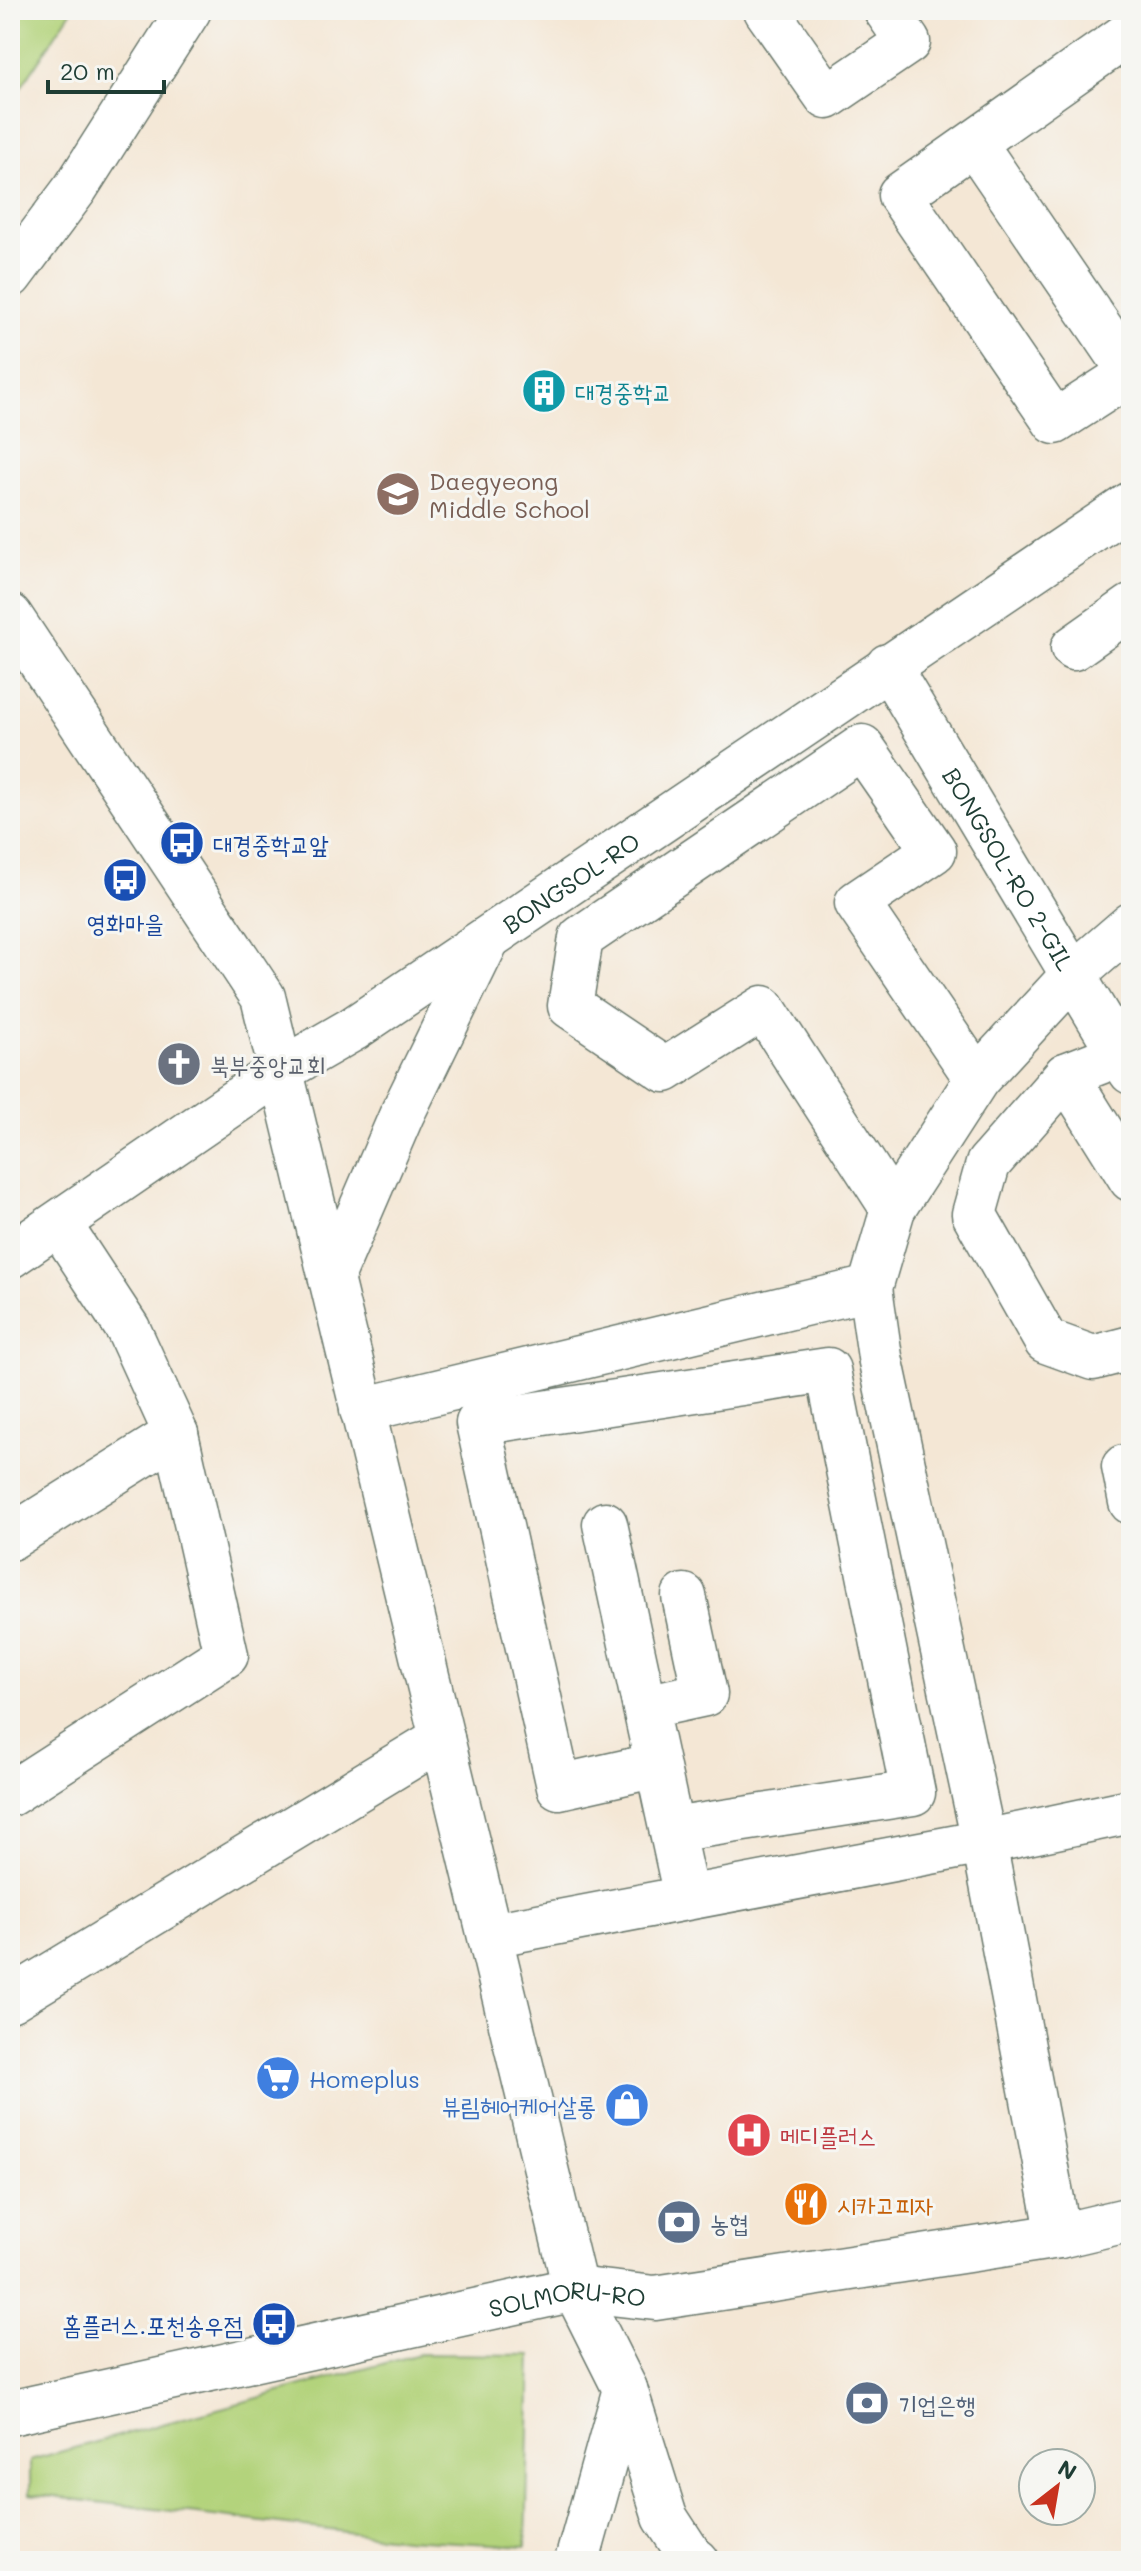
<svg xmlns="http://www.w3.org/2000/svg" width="1141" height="2571" font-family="Mali,'Poor Story',sans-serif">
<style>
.green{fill:#b3d37b;stroke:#698858;stroke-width:2}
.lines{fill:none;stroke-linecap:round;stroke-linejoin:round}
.minor-casing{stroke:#6a786c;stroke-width:47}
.major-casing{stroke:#6a786c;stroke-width:47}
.minor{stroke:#fff;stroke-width:44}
.major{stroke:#fff;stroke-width:44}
.labels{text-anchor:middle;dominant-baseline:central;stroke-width:6;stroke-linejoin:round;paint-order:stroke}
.culture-label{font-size:24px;fill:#0d838f;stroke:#f6f6f2;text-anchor:start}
.education-label{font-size:24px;fill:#785e54;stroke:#f6f6f2;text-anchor:start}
.transit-label{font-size:24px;fill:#164399;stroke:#f6f6f2;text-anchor:start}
.street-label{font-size:24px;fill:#1f3d34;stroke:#f6f6f2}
.worship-label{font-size:24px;fill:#5b616d;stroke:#f6f6f2;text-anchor:start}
.shop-label{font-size:24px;fill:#366cbe;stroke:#f6f6f2;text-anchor:start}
.health-label{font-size:24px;fill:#be3a42;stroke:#f6f6f2;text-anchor:start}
.food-label{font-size:24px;fill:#c56008;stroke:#f6f6f2;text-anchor:start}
.service-label{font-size:24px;fill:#4e5e75;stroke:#f6f6f2;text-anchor:start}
</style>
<rect width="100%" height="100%" fill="#f6f6f2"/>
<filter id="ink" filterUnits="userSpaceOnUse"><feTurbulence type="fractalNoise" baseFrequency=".0125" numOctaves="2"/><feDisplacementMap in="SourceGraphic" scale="16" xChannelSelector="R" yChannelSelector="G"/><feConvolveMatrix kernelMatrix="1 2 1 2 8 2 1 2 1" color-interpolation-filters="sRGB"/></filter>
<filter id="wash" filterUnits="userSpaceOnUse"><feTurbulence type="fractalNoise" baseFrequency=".006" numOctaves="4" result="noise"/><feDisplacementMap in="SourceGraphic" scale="32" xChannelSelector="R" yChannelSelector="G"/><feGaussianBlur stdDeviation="1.8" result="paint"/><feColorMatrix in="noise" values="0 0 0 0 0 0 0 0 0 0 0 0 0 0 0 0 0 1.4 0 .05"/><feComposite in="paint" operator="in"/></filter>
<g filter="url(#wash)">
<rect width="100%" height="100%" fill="#f4e7d5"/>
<g class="green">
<polygon points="10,10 72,10 10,104"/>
<polygon points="419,2354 531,2355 526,2546 404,2539 30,2494 30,2460"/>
</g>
</g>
<g filter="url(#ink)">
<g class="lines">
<g class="minor-casing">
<g id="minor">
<polyline points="766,10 827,97 908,42 886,10"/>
<polyline points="974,143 1131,373 1055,422 900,195 1131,32"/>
<polyline points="10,616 263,997 575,2289 625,2389 577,2561"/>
<polyline points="1073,648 1131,607"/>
<path id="s1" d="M888 666 1131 1072"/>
<polyline points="1131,925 1073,975 977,1079 893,1209 870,1288 880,1357 984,1842 1131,1811"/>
<polyline points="1120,1054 1066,1075 988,1164 974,1214 1046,1341 1093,1358 1131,1348"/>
<polyline points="1066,1075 1131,1179"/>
<polyline points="893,1209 763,1008 665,1070 570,1006 581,938 862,747 934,851 857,903 977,1079"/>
<path id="s2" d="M10 1256 280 1071 353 1029 1131 504"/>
<polyline points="331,1279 402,1114 487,940"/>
<polyline points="362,1410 870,1288"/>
<polyline points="1124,1467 1131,1502"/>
<polyline points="605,1524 686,1897"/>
<polyline points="10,1538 176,1434"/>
<polyline points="645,1707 705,1694 684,1596"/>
<polyline points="657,1765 559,1787 478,1423 828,1370 913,1793 672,1830"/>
<polyline points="10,1794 226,1655 176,1434 128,1329 59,1224"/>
<polyline points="490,1935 984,1842 1059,2236"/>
<polyline points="10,2000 442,1738"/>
</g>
</g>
<g class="major-casing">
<g id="major">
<polyline points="10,276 75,189 189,10"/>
<polyline points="625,2389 665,2517 691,2557 697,2561"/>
<path id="s3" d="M10 2413 575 2289 655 2298 1059 2236 1131 2219"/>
</g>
</g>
<use href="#minor" class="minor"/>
<use href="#major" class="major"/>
</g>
</g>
<defs>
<g id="building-disc" transform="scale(2.3)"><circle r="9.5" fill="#0f9aa8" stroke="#f6f6f2"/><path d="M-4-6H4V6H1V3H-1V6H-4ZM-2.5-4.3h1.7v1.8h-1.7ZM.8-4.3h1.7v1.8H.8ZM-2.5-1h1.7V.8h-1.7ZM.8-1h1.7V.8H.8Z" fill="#fff"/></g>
<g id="school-disc" transform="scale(2.3)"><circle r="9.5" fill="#8d6e63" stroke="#f6f6f2"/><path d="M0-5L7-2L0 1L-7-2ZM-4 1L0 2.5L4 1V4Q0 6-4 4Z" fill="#fff"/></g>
<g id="bus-disc" transform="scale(2.3)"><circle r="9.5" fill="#1a4fb4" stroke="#f6f6f2"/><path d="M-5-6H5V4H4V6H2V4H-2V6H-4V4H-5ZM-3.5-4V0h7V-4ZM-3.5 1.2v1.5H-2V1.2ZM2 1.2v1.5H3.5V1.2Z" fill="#fff"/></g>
<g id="church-disc" transform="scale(2.3)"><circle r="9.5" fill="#6b7280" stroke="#f6f6f2"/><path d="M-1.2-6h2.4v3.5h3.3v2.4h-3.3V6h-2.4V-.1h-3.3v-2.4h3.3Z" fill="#fff"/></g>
<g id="supermarket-disc" transform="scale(2.3)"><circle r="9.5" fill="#3f7fe0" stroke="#f6f6f2"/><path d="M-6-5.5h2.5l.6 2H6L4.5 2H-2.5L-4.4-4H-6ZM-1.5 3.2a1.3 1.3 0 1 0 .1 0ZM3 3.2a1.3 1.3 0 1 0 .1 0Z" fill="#fff"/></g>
<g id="shop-disc" transform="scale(2.3)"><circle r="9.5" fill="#3f7fe0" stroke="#f6f6f2"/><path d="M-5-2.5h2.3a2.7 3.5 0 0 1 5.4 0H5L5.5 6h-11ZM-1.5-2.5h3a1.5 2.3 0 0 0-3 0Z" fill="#fff"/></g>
<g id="hospital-disc" transform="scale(2.3)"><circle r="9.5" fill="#e0444e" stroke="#f6f6f2"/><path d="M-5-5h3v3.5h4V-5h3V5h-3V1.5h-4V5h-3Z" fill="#fff"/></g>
<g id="restaurant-disc" transform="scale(2.3)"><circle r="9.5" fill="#e8710a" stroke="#f6f6f2"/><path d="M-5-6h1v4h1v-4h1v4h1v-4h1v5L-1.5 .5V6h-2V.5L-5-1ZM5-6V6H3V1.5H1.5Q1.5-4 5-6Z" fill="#fff"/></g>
<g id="bank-disc" transform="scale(2.3)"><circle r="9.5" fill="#5c6f8a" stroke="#f6f6f2"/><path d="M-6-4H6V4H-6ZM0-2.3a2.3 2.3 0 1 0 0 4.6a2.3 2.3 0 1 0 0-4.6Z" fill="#fff"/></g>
</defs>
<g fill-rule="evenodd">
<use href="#building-disc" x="544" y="391"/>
<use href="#school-disc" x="398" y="494"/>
<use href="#bus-disc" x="182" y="843"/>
<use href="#bus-disc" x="125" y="880"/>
<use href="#church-disc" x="179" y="1064"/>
<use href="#supermarket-disc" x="278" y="2078"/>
<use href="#shop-disc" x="627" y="2105"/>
<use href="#hospital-disc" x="749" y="2135"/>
<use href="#restaurant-disc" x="806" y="2204"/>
<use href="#bank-disc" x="679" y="2222"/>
<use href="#bus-disc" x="274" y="2324"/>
<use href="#bank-disc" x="867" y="2403"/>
</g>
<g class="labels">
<g class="culture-label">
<text x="575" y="391">대경중학교</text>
</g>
<g class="education-label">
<text x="429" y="480">Daegyeong<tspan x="429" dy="28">Middle School</tspan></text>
</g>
<g class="transit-label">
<text x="213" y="843">대경중학교앞</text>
<text x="125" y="922" text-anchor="middle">영화마을</text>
<text x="243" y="2324" text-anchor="end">홈플러스.포천송우점</text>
</g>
<g class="street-label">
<text stroke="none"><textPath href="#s1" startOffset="236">BONGSOL-RO 2-GIL</textPath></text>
<text stroke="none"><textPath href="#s2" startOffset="674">BONGSOL-RO</textPath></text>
<text stroke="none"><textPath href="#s3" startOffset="570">SOLMORU-RO</textPath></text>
</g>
<g class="worship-label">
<text x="210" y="1064">북부중앙교회</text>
</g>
<g class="shop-label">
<text x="309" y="2078">Homeplus</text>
<text x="596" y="2105" text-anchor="end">뷰림헤어케어살롱</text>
</g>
<g class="health-label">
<text x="780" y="2135">메디플러스</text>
</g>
<g class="food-label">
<text x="837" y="2204">시카고피자</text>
</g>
<g class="service-label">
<text x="710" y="2222">농협</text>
<text x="898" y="2403">기업은행</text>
</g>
</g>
<rect width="1141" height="2571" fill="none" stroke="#f6f6f2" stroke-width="40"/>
<g transform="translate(1057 2487) rotate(31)"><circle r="38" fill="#f6f6f2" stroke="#a0aca6" stroke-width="2"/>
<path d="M0-6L14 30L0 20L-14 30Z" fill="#c8321e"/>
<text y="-12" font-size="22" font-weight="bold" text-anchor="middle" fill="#1f3d34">N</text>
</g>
<path d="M48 80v12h116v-12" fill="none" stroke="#1f3d34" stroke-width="4"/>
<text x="60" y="80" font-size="24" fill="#1f3d34" stroke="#f6f6f2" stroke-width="6" paint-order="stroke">20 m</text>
</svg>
